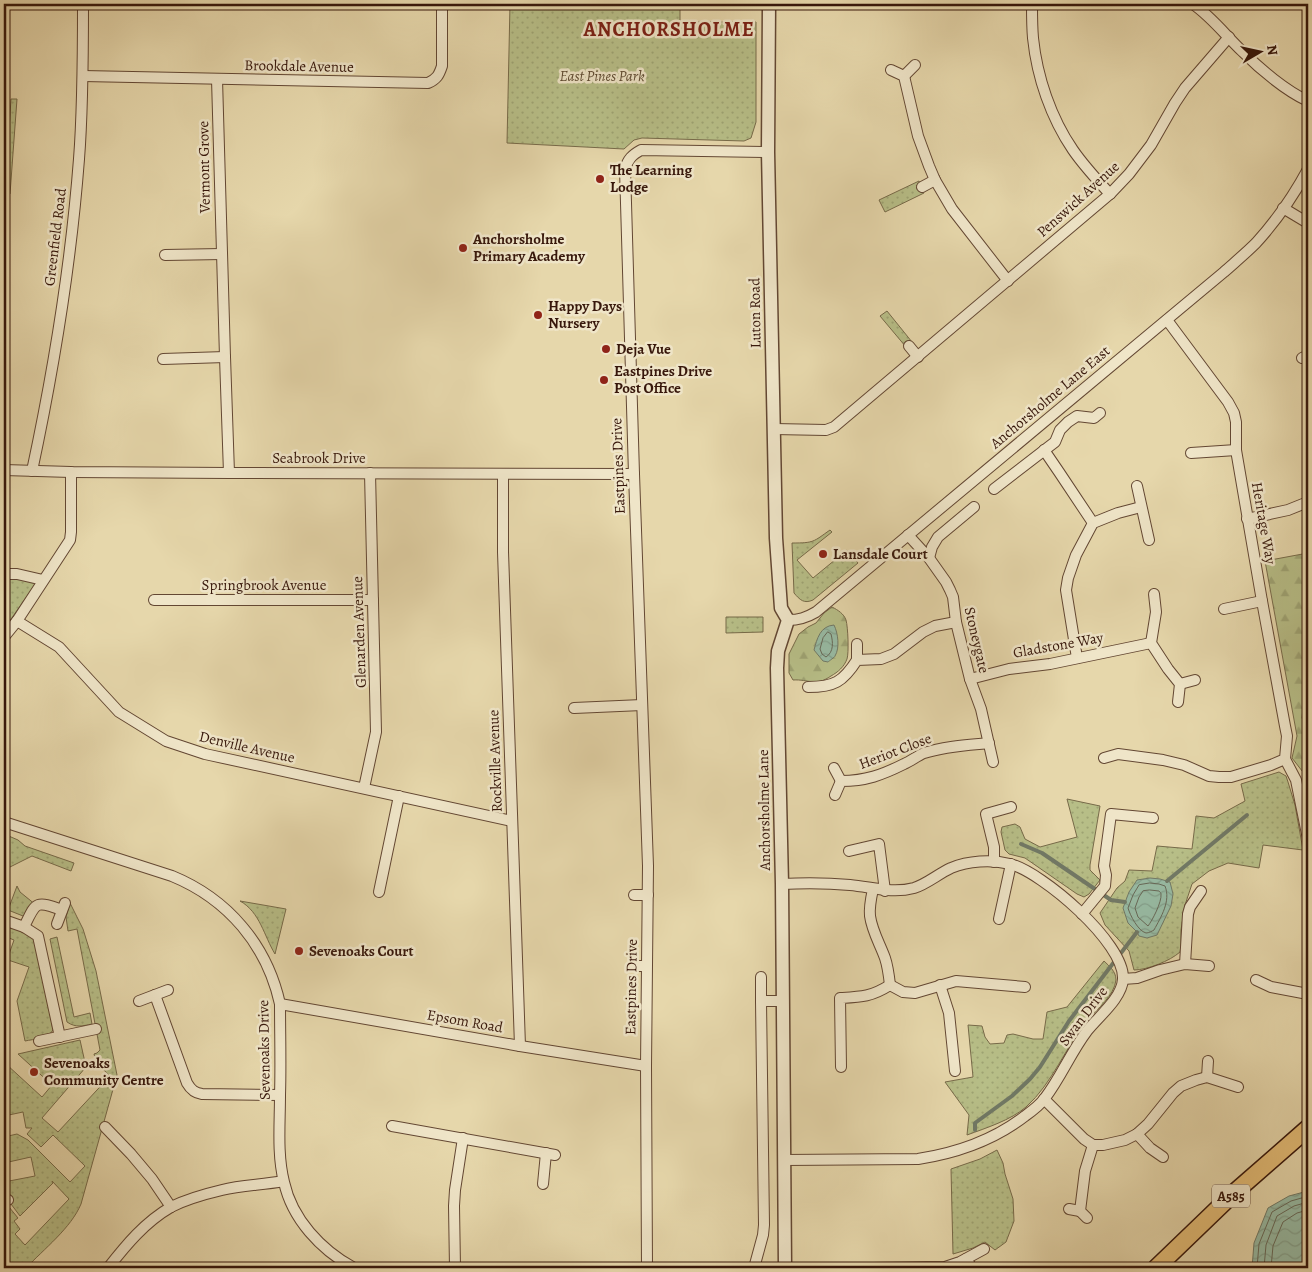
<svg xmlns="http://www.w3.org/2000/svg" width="1312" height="1272" font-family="Alegreya,serif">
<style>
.green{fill:url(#green-dots);stroke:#776a49}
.forest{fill:url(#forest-firs);stroke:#776a49}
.water{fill:url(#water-waves);stroke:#717966}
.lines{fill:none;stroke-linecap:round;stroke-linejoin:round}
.shore{stroke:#676857;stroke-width:1}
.stream{stroke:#717966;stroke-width:4}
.minor-casing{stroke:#634733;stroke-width:12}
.tertiary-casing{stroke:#634733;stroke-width:15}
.trunk-casing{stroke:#37170b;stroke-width:19}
.minor{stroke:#efe5c8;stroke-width:10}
.tertiary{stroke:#efe5c8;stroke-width:12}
.trunk{stroke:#e3bc76;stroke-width:16}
.poi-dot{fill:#8f2418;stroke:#efe5c8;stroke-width:2}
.labels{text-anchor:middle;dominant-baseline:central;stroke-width:5;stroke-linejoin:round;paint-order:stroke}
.shield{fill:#efe5c8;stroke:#6e5544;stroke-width:1}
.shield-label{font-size:14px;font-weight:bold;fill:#37170b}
.street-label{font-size:15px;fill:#37170b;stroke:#efe5c8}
.park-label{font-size:15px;font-style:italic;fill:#5d4930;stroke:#efe5c8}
.poi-label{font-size:15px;font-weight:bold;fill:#37170b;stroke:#efe5c8;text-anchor:start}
.district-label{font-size:20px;font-weight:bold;letter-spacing:1px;fill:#7a1f14;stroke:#efe5c8}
</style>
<defs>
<pattern id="green-dots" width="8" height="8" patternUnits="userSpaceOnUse" patternTransform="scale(1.25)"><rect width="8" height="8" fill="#b7be87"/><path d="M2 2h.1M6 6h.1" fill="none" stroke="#9ea373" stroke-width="1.8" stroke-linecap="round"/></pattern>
<pattern id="forest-firs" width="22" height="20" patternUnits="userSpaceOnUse" patternTransform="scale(1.25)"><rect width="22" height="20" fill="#b7be87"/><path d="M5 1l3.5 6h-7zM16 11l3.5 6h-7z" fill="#9ea373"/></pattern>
<pattern id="water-waves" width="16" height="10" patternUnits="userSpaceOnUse" patternTransform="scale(1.25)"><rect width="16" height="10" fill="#97baa3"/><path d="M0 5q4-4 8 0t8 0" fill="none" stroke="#839f8b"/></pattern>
</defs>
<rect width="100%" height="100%" fill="#e6d7ab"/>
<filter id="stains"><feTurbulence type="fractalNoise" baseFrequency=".004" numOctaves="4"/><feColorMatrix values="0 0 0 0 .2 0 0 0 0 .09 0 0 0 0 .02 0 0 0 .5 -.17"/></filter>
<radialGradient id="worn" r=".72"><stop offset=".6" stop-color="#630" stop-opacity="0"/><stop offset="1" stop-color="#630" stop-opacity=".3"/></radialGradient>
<g class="green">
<polygon points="510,4 680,4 680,22 756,22 756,122 751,138 744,141 642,138 634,140 624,149 507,143"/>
<polygon points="11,99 17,99 10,194 4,193 4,130 9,130"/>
<polygon points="919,181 924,193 885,212 879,200"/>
<polygon points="887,311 912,342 906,347 880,316"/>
<path d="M830 530 832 532 797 560 813 578 847 550 858 563 813 600C804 604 800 600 794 593L792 543C814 543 813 542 830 530Z"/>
<polygon points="4,574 39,579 4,629"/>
<polygon points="726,617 763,617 763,632 726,633"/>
<path d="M1279 772 1286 776 1288 782 1295 805 1303 850 1263 845 1259 868 1228 863 1209 871 1192 884 1185 905 1181 930V946L1180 952C1170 961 1147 970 1134 970L1129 951 1105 925 1100 913 1117 888 1125 881 1129 870 1152 871 1157 846 1192 849 1196 816 1214 818 1245 801 1241 784Z"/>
<polygon points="1067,799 1100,806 1090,865 1090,870 1100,880 1089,894 1084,897 1077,894 1025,858 1009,854 1005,850 1001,832 1002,827 1015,824 1020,827 1025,839 1040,847 1077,837"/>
<polygon points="4,834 18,840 25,846 74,863 71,871 32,856 4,870"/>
<polygon points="17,886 20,892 36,905 28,918 8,910"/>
<path d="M240 901 286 909 275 954C264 936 260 912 240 901Z"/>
<path d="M70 903 83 929 96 971 117 1075 81 1204C71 1228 44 1249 26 1268H4V1247L8 1244 4 1239V1209L9 1207 18 1218 14 1221 20 1229 15 1234 25 1245 69 1199 52 1181 53 1183 20 1216 8 1200V1193H4V1182L35 1176 31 1157 4 1163V1137L17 1134 28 1140 70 1182 85 1166 53 1135 41 1147 27 1134 32 1128H26L23 1112 4 1116V1066L6 1064 42 1097 52 1085 18 1054 80 1040 86 1067 42 1118 58 1132 110 1076C103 1069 96 1064 94 1054L97 1053 100 1050 77 929 68 931 66 917Z"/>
<path d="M4 925C16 929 31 932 37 945L53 1030C48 1039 34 1039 25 1041L17 1001 29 967 8 960 4 970V959L7 960 14 940 4 936Z"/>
<path d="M57 937 74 1017 90 1013 92 1024C82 1026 76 1028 67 1022L50 939Z"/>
<path d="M1104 961C1109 966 1116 971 1116 980 1114 996 1098 1008 1088 1020 1065 1047 1053 1083 1026 1107 1011 1120 986 1128 967 1135L969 1115 945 1082 973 1077 968 1025 982 1026 985 1037 990 1044 1004 1043 1007 1035 1013 1034 1033 1039H1043L1047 1012 1067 1007Z"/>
<polygon points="997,1150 1003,1163 1005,1174 1013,1199 1014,1221 1006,1242 995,1250 985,1242 973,1248 953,1254 951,1169 980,1159"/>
</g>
<g class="forest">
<polygon points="1308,553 1308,659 1302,718 1308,728 1308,790 1306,776 1292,758 1297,736 1265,561"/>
<path d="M832 607C838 610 844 614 846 620 848 627 849 653 847 659 844 667 838 672 831 676 815 687 809 679 793 680L789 673V654L799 634 808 627 816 623 824 613Z"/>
</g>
<g class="water">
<path d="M834 625C838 633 840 648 835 656 835 657 829 661 828 662L823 661 814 650C817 639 820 626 834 625Z"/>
<polygon points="1150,878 1160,879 1170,882 1173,894 1171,906 1157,935 1147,938 1139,936 1137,932 1128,923 1123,908 1129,892 1137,880"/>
<polygon points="1308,1186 1308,1268 1252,1268 1254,1243 1268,1208 1289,1196 1304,1192"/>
</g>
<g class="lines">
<g class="shore">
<path d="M828 632 831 634C833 642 834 652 826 657L822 654 820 649 823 638Z"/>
<path d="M1150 883 1159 884 1165 886C1171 901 1161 917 1154 930 1152 931 1149 933 1146 933 1138 931 1130 915 1128 908L1133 895 1139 885Z"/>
<path d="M1150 890 1159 891C1160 892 1161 893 1161 894 1162 902 1152 921 1148 926L1138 917 1135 908 1139 897 1143 891Z"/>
<polyline points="1257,1268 1259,1244 1272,1212 1291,1201 1305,1197 1308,1194"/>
<polyline points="1264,1268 1266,1245 1277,1216 1294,1206 1308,1202"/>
<polyline points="1271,1268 1273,1246 1283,1222 1297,1213 1308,1210"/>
</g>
<g class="stream">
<polyline points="1021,844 1042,853 1111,900 1125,902"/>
<polyline points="1167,881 1247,815"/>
<polyline points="975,1130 975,1123 1012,1096 1030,1079 1040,1067 1069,1021 1137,932"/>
</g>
<g class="minor-casing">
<g id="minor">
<path d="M1032 4C1032 15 1032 27 1033 38 1037 77 1051 118 1073 150 1084 166 1097 180 1110 194"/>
<path d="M1193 4C1212 17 1226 36 1243 52 1260 69 1286 91 1308 101"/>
<polyline points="891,70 904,76 918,136 929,166 935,180 952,209 1008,281"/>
<path d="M83 76 428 83C437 79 439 75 442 66V4"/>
<polyline points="904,76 915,65"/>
<polyline points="217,79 225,357 229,473"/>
<polyline points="922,187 935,180"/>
<polyline points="1283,208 1308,223"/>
<polyline points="165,255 222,254"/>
<polyline points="909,346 918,357"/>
<polyline points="1302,358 1308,355"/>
<polyline points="163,359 225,357"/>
<polyline points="774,429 826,430 834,427 1110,194 1129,174 1151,145 1175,103 1185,88 1229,37"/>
<polyline points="1044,450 1059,472 1093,523"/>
<polyline points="1191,453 1236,450"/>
<polyline points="4,470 71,472 229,473 634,474"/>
<path d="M32 471C54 368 71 264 79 159 83 108 83 56 83 4"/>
<polyline points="503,474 503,552 520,1046"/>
<polyline points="1137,486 1149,540"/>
<polyline points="994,489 1055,442 1060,430 1068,422 1077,416 1094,418 1100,413"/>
<polyline points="1247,519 1288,510 1308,502"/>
<polyline points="908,535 929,558 946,582 950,590 953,597 956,622 970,679 981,709 993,762"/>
<polyline points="929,558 932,547 938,537 974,507"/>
<polyline points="4,574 17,574 43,580"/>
<polyline points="1154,594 1156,612 1151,643 1168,669 1180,684 1178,702"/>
<polyline points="154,600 373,600"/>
<polyline points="1224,609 1262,601"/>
<path d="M788 620C799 620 806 618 816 612L1224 272C1234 263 1246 253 1256 243 1276 221 1294 195 1308 169"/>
<polyline points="17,621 59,647 119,712 166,741 205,754 512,821"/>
<polyline points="4,637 17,621 70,540 71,532 71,472"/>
<polyline points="1077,658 1066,590 1068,578 1076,555 1093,523 1118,513 1141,507"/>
<polyline points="857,660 857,644"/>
<polyline points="970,679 1009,669 1050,664 1151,643"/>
<polyline points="1180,684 1195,680"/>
<path d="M808 687C834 687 843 682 857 660L881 659 894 654 923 632 935 626 956 622"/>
<polyline points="574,708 642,705"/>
<polyline points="1104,758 1118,754 1163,760 1184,765 1209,776 1219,777 1231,777 1271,765 1285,759 1287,736 1285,726 1262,601 1236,450 1236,422 1234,413 1228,402 1167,320"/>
<polyline points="1285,759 1296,780 1308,839"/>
<polyline points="834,768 841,781"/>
<polyline points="364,788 376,732 370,473"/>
<path d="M835 795 841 781C866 781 882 775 904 764 911 761 917 756 924 753 945 746 968 745 989 743"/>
<path d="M4 822 172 876C228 899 267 945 280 1004 280 1034 281 1064 280 1095 280 1124 277 1154 284 1182 292 1219 321 1250 354 1268"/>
<polyline points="849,851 879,844 885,891"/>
<polyline points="994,862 994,847 986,814 1011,807"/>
<path d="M782 884C805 883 827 883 850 885 872 887 892 894 914 888 927 884 938 874 951 868 968 861 991 859 1010 864 1042 872 1125 943 1123 979 1122 998 1099 1016 1087 1031 1071 1052 1061 1077 1045 1098 1040 1105 1032 1111 1025 1116 994 1140 957 1153 918 1159L784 1160"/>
<path d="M873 889C871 898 869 907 870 916 872 931 880 944 885 958 888 967 889 976 890 985"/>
<polyline points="379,892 399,796"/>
<polyline points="634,895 648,895"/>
<polyline points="1082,914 1105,886 1106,875 1104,866 1111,814 1153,818"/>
<polyline points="999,919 1011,864"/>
<polyline points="4,920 24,927 38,936 60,1037"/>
<polyline points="57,924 65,903"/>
<path d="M24 927C36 902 35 900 62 910"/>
<polyline points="1185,964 1188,914 1190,907 1201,891"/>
<polyline points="632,966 646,966"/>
<polyline points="761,977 761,1001"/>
<polyline points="1123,979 1137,978 1160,970 1185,964 1209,966"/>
<polyline points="1256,980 1271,987 1308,994"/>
<polyline points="890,985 903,992 915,993 956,981 1025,987"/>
<polyline points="940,985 949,1013 955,1071"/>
<path d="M155 995 187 1083C191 1090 195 1093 202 1094L280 1095"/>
<polyline points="139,1001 168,990"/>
<polyline points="280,1004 520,1046 646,1066"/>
<polyline points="39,1041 96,1029"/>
<path d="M841 1067 840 998C861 997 871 997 890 985"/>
<polyline points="1207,1077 1208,1061"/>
<polyline points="1044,1099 1084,1139 1093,1145 1103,1145 1125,1140 1137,1134 1148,1124 1173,1093 1181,1086 1196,1080 1207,1077 1238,1087"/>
<polyline points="392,1126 555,1155"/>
<polyline points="105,1127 131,1154 152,1179 171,1207"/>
<polyline points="1137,1134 1150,1148 1163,1157"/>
<polyline points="543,1184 546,1153"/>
<polyline points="4,1201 8,1200"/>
<polyline points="1069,1209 1080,1211"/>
<polyline points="1087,1218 1080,1211 1085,1171 1093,1145"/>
<polyline points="966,1259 972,1268"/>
<path d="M108 1268C126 1245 145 1222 171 1207 187 1199 205 1194 222 1190 242 1185 263 1185 283 1181"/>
<polyline points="455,1268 454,1206 455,1190 463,1138"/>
<path d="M647 1268 646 1066 648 866 634 474 625 169C628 159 632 155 641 150L768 152"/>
<polyline points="754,1268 763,1235 764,1225 761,1001 783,1001"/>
<polyline points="873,1268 945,1267 960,1262 984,1249"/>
</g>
</g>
<g class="tertiary-casing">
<polyline id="tertiary" points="769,4 768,152 776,538 781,608 788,620 778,651 777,668 782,884 785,1268"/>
</g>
<g class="trunk-casing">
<polyline id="trunk" points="1156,1268 1235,1192 1308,1128"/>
</g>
<use href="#minor" class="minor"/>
<use href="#tertiary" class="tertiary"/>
<use href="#trunk" class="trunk"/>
</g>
<g class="poi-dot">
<circle cx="600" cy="179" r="5"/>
<circle cx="463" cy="248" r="5"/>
<circle cx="538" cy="315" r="5"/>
<circle cx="606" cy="349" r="5"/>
<circle cx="604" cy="380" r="5"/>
<circle cx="823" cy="554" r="5"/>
<circle cx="299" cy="951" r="5"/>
<circle cx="34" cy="1072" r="5"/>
</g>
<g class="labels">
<rect class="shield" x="1212" y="1184.5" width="38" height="23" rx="4"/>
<g class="shield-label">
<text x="1231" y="1196">A585</text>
</g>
<g class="street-label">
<text transform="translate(299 66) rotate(1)">Brookdale Avenue</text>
<text transform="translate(204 167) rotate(-91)">Vermont Grove</text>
<text transform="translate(1078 199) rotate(-42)">Penswick Avenue</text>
<text transform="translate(55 237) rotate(-83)">Greenfield Road</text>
<text transform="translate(755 313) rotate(-91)">Luton Road</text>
<text transform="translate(1050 397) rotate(-40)">Anchorsholme Lane East</text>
<text x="319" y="458">Seabrook Drive</text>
<text transform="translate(618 466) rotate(-92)">Eastpines Drive</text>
<text transform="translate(1264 523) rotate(80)">Heritage Way</text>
<text x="264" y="585">Springbrook Avenue</text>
<text transform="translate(359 632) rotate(-92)">Glenarden Avenue</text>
<text transform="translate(977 640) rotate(77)">Stoneygate</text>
<text transform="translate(1058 645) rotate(-10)">Gladstone Way</text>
<text transform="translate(247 747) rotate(13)">Denville Avenue</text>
<text transform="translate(895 751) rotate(-21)">Heriot Close</text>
<text transform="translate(495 761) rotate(-92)">Rockville Avenue</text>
<text transform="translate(764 810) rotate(-91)">Anchorsholme Lane</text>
<text transform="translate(631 987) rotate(-89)">Eastpines Drive</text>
<text transform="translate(1083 1016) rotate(-53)">Swan Drive</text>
<text transform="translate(465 1021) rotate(10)">Epsom Road</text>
<text transform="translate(264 1050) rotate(-91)">Sevenoaks Drive</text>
</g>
<g class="park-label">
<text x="602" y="76">East Pines Park</text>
</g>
<g class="poi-label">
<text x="610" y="170">The Learning<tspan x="610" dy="17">Lodge</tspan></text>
<text x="473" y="239">Anchorsholme<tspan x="473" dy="17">Primary Academy</tspan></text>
<text x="548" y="306">Happy Days<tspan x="548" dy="17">Nursery</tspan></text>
<text x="616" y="349">Deja Vue</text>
<text x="614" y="371">Eastpines Drive<tspan x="614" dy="17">Post Office</tspan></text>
<text x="833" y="554">Lansdale Court</text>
<text x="309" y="951">Sevenoaks Court</text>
<text x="44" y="1063">Sevenoaks<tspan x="44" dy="17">Community Centre</tspan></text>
</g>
<g class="district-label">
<text x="669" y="29">ANCHORSHOLME</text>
</g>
</g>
<rect width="1312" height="1272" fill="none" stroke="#e6d7ab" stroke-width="20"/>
<rect x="5" y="5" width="1302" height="1262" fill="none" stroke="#37170b" stroke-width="2.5"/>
<rect x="10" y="10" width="1292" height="1252" fill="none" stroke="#37170b"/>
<g transform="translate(1260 52) rotate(81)" stroke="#efe5c8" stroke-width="4" paint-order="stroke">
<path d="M0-4L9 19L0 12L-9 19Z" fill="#37170b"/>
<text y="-8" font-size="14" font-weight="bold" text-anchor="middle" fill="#37170b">N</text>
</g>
<rect width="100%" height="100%" filter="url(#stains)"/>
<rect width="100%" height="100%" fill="url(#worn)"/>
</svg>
